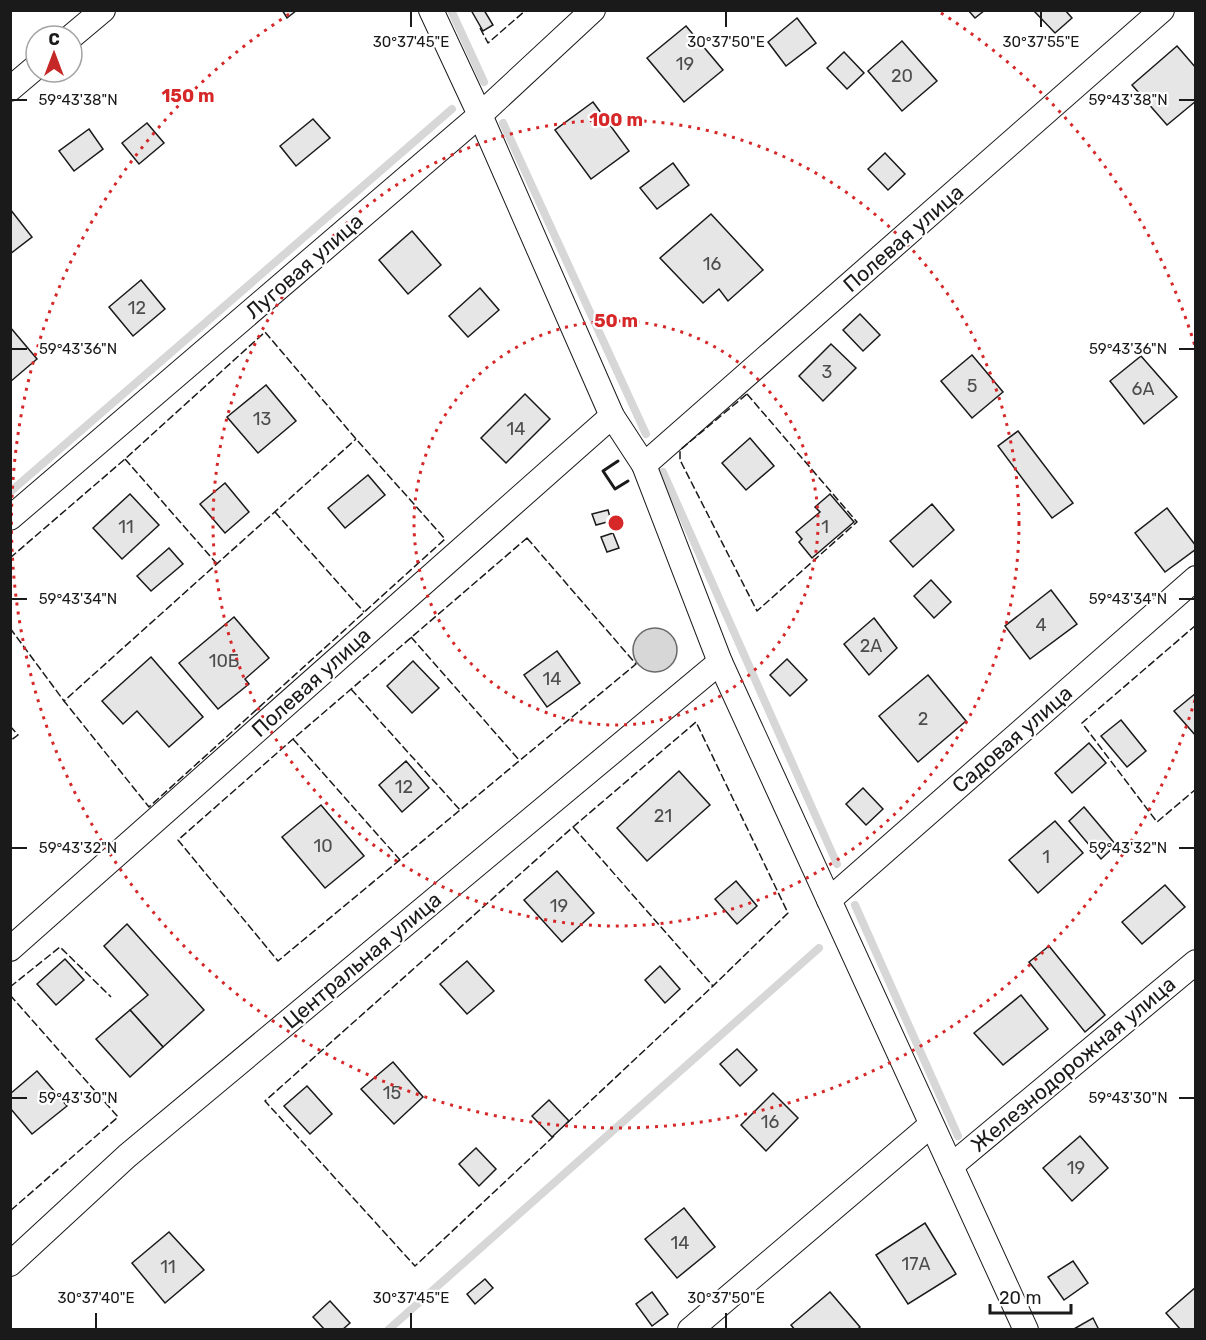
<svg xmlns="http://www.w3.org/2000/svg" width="1206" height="1340" font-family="Rubik,sans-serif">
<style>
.water{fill:#d7d7d7;stroke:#6a6a6a;stroke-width:1.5}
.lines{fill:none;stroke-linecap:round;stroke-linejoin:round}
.stream{stroke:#d7d7d7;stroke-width:8}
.building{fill:#e6e6e6;stroke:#1a1a1a;stroke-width:1.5}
.minor-casing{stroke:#1a1a1a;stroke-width:26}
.minor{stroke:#fff;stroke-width:24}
.fence{stroke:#1a1a1a;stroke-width:1.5;stroke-dasharray:8 3;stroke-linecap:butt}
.wall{stroke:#1a1a1a;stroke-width:3}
.ticks{fill:none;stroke:#1a1a1a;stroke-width:2}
.ring{fill:none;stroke:#d62828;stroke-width:3;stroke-dasharray:3 6}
.labels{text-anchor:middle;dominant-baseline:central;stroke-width:4.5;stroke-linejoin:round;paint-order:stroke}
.number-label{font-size:18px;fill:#4d4d4d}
.street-label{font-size:21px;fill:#1a1a1a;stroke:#fff}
.ticks-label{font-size:15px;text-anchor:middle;fill:#1a1a1a;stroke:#fff;stroke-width:4.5;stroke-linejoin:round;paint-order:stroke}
.centre{fill:#d62828;stroke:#fff;stroke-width:3}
.ring-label{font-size:18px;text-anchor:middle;font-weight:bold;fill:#d62828;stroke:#fff;stroke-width:4.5;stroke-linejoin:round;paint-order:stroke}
</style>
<rect width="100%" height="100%" fill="#fff"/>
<circle class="water" cx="655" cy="650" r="22"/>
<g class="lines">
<g class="stream">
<polyline points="451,10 484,82"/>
<polyline points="503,123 646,434"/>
<polyline points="663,472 837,864"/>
<polyline points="10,492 452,109"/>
<polyline points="855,905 958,1136"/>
<polyline points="388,1330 819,948"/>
</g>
</g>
<g class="building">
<polygon points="282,10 297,10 287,18"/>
<polygon points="471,10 484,10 493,25 483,31"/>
<polygon points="968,10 985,10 975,18"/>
<polygon points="1037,10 1065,10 1072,18 1055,33 1035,12"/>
<polygon points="797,18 816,43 786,66 768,42"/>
<polygon points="686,26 723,70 684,102 647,58"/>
<polygon points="902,41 937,81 902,111 868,71"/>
<polygon points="1177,46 1196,68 1196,101 1167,125 1132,85"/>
<polygon points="844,52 864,73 847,89 827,68"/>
<polygon points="593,102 629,151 591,179 555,130"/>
<polygon points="313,119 330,138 296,166 280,146"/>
<polygon points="147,123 164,143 139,164 122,143"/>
<polygon points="89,129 103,149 74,171 59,151"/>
<polygon points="885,153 905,174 888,190 868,169"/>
<polygon points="673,163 689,185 657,209 640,188"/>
<polygon points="10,209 32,237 10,254"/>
<polygon points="711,214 763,270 728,301 719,289 703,303 660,258"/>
<polygon points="412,231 441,265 408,294 379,260"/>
<polygon points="141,280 165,309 133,336 109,307"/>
<polygon points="480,288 499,310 468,337 449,316"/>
<polygon points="860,314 880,335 863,351 843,330"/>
<polygon points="10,327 37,359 10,382"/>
<polygon points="831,344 856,368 823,401 799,376"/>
<polygon points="972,355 1003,392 972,418 941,381"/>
<polygon points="1141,356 1177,397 1144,424 1110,381"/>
<polygon points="266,385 296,421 258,453 227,417"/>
<polygon points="525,394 550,419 506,463 481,438"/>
<polygon points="1018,431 1073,503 1052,518 998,446"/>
<polygon points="750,438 774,466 746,490 722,463"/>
<polygon points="368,475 385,495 345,528 328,508"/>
<polygon points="225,483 249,512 225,533 200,504"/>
<polygon points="130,494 159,525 122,559 93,528"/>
<polygon points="830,494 854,522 812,558 799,542 802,539 796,532 820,512 815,507"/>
<polygon points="932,504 954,530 913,567 890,541"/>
<polygon points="1167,508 1196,546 1196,549 1165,572 1135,533"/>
<polygon points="608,510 611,521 596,525 592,514"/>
<polygon points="613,533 619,548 607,552 601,537"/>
<polygon points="169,548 183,564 151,591 137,576"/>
<polygon points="931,580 951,602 934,618 914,596"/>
<polygon points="1051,590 1077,624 1030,659 1005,626"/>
<polygon points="234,617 269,658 245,679 249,684 218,709 179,663"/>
<polygon points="874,618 897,648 869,675 844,644"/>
<polygon points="557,651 580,683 547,707 524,675"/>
<polygon points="151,657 203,717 169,747 137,711 123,724 102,701"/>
<polygon points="787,659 807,680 790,696 770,675"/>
<polygon points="413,661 439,688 412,713 387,686"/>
<polygon points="928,675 966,721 918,762 879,716"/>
<polygon points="1196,693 1196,736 1174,711"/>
<polygon points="1121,720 1146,751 1127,767 1101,736"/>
<polygon points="1089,743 1106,763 1072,793 1055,773"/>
<polygon points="406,761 429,788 402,812 379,785"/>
<polygon points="679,771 710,805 647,861 617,828"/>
<polygon points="863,788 883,809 866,825 846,804"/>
<polygon points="321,805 364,856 325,888 282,837"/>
<polygon points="1084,807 1116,845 1101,859 1069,821"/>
<polygon points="1055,821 1083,853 1038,893 1009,860"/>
<polygon points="557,871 594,913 562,942 524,900"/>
<polygon points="736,881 757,906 737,924 715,899"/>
<polygon points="1165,885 1185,907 1142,944 1122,922"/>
<polygon points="127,924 204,1010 163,1047 130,1010 148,995 104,946"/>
<polygon points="1049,946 1105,1015 1085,1032 1029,962"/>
<polygon points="65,959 84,980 56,1005 37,984"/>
<polygon points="467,961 494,991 467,1014 440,984"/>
<polygon points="660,966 680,989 665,1003 645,980"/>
<polygon points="1021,995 1048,1029 1003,1065 974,1033"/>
<polygon points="130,1010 163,1047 130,1077 96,1039"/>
<polygon points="737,1049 757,1070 740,1086 720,1064"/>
<polygon points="393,1062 423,1097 394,1124 361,1089"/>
<polygon points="37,1071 67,1106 32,1134 10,1108 10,1094"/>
<polygon points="307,1086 332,1114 310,1134 284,1106"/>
<polygon points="773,1093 798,1118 766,1151 741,1125"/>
<polygon points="549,1100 569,1121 552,1137 532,1116"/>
<polygon points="1080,1136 1108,1168 1072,1201 1043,1168"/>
<polygon points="476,1148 496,1169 479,1186 459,1164"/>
<polygon points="684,1208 715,1247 677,1278 645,1239"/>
<polygon points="925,1223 956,1274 908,1304 876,1255"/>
<polygon points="169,1232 204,1270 165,1303 132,1263"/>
<polygon points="1073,1261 1088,1283 1064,1300 1048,1277"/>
<polygon points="485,1279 493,1288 475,1304 467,1294"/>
<polygon points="1196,1287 1196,1330 1181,1330 1166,1313"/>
<polygon points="652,1292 668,1314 652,1326 636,1304"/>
<polygon points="830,1292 860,1327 857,1330 795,1330 791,1325"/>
<polygon points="330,1301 350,1323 342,1330 325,1330 313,1317"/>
<polygon points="1093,1318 1099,1330 1072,1330"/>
</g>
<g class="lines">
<g class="minor-casing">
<g id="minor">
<polyline points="431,10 480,115 612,416 644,465 720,662 1026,1330"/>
<polyline points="72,36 103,10"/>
<polyline points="10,89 36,67"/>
<polyline points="644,465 1162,10"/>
<polyline points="10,518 480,115 593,10"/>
<polyline points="829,900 1196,578"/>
<polyline points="10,949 612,416"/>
<polyline points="951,1166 1196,962"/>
<polyline points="10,1264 127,1156 720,662"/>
<polyline points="690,1330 931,1125"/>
</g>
</g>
<use href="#minor" class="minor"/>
<g class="fence">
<polyline points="1077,10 1079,10"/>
<polyline points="480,28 488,43 526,10"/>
<polygon points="747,394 857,522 757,611 680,460 680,450"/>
<polyline points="125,459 217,564"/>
<polyline points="275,512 364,612"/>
<polygon points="527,538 636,664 278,961 178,840 293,739"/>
<polyline points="10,558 125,459 265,332 356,439 445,539 149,807 64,701 356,439"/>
<polyline points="1196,625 1082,723 1157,822 1196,789"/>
<polyline points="10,628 64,701"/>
<polyline points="411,637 520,761"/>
<polyline points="351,689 460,810"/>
<polyline points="10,726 18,735 10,741"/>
<polyline points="293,739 400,860"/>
<polyline points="10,987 60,947 111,997"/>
<polyline points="10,995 118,1117 10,1211"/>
<polyline points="567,1123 713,986"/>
<polyline points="554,1136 415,1266 265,1101 573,827 696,722 788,913 713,986 573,827"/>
</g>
<polyline class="wall" points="618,461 603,471 615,489 628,481"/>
</g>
<path class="ticks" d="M411 12V27M726 12V27M1041 12V27M12 100H27M1179 100H1194M12 349H27M1179 349H1194M12 599H27M1179 599H1194M12 848H27M1179 848H1194M12 1098H27M1179 1098H1194M96 1313V1328M411 1313V1328M726 1313V1328"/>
<g class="ring">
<circle cx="616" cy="523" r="202"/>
<circle cx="616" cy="523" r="403"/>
<path d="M1195 700A605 605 0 1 1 291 13M941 13A605 605 0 0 1 1195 346"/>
</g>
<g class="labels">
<g class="number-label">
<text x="685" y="64">19</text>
<text x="902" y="76">20</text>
<text x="712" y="264">16</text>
<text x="137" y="308">12</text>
<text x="827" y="372">3</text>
<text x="972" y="386">5</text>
<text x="1143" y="389">6А</text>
<text x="262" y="419">13</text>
<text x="516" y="429">14</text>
<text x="126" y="527">11</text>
<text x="825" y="527">1</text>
<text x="1041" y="625">4</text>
<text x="871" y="646">2А</text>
<text x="224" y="661">10Б</text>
<text x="552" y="679">14</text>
<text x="923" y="719">2</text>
<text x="404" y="787">12</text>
<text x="663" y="816">21</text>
<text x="323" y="846">10</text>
<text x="1046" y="857">1</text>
<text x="559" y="906">19</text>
<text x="392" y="1093">15</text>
<text x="770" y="1122">16</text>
<text x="1076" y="1168">19</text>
<text x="680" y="1243">14</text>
<text x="916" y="1264">17А</text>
<text x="168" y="1267">11</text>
</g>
<g class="street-label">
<text transform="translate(903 238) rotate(-41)">Полевая улица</text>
<text transform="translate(304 266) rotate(-41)">Луговая улица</text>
<text transform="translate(311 682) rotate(-42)">Полевая улица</text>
<text transform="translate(1012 739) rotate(-41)">Садовая улица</text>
<text transform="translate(362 960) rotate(-40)">Центральная улица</text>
<text transform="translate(1073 1064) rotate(-40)">Железнодорожная улица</text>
</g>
</g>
<g class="ticks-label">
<text x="411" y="47">30°37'45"E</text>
<text x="726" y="47">30°37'50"E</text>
<text x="1041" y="47">30°37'55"E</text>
<text x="78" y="105">59°43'38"N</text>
<text x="1128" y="105">59°43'38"N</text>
<text x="78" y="354">59°43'36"N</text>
<text x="1128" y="354">59°43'36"N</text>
<text x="78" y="604">59°43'34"N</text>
<text x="1128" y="604">59°43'34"N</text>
<text x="78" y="853">59°43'32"N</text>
<text x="1128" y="853">59°43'32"N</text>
<text x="78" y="1103">59°43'30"N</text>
<text x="1128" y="1103">59°43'30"N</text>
<text x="96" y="1303">30°37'40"E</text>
<text x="411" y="1303">30°37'45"E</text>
<text x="726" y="1303">30°37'50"E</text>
</g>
<circle cx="616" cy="523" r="9" class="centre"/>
<g class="ring-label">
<text x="188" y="102">150 m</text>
<text x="616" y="126">100 m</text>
<text x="616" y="327">50 m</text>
</g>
<rect width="1206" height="1340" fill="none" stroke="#1a1a1a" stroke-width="24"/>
<g transform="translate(54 54)"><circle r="28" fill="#ffffff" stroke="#a3a3a3" stroke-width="1.5"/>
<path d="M0-4.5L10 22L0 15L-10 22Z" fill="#c62828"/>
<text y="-9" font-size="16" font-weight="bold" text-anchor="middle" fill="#1a1a1a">С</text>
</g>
<path d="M990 1304v9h81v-9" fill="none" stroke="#1a1a1a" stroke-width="3"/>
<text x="999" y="1304" font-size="18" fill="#1a1a1a" stroke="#ffffff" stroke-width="4.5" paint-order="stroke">20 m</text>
</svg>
